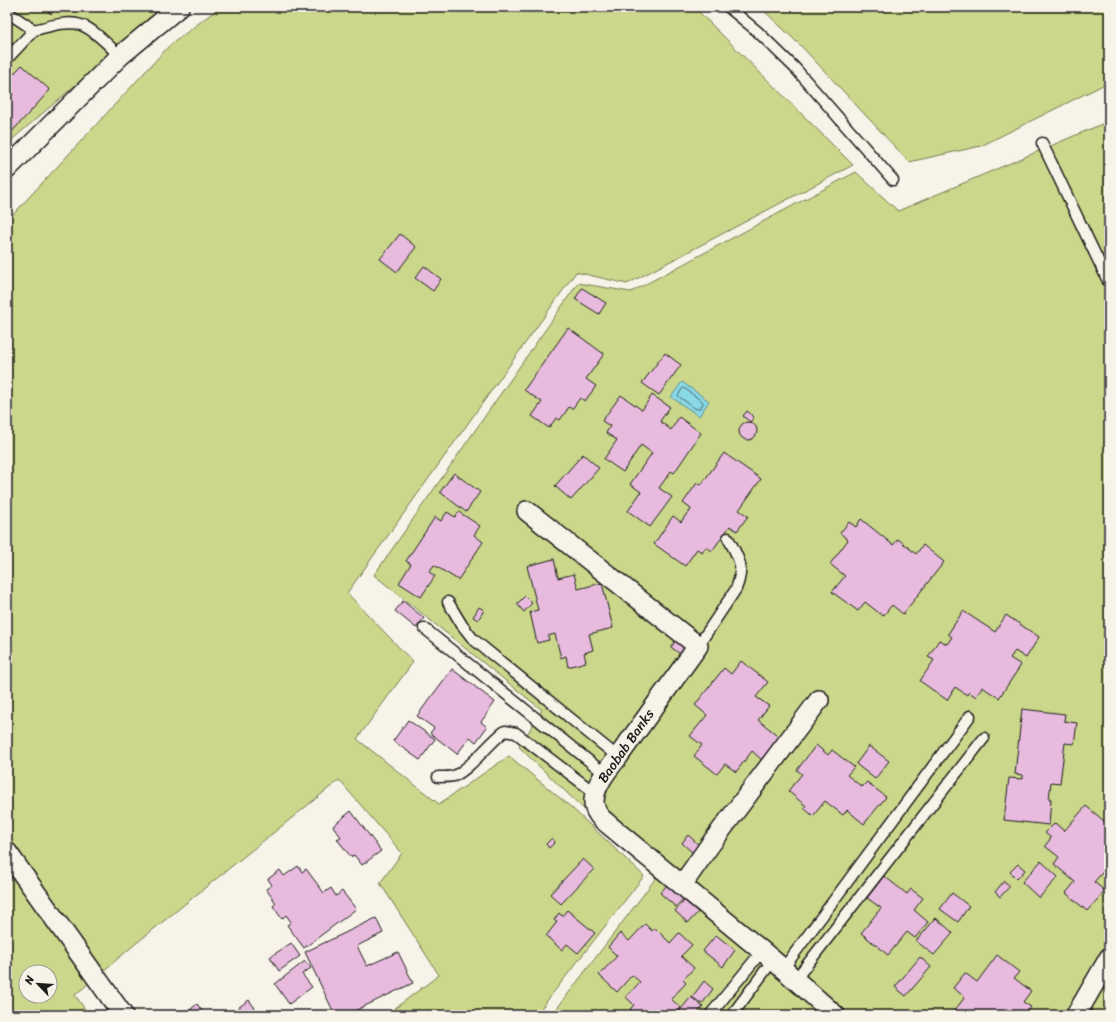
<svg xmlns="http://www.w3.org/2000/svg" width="1116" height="1022" font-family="Sriracha,sans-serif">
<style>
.green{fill:#cbd78a;stroke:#747a53;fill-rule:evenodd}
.water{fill:#8ad9e7;stroke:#5e8d96}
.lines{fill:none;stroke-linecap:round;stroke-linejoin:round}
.shore{stroke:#48686d;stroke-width:1}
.building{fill:#e8bbde;stroke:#1c1c1c}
.lane-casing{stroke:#1c1c1c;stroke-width:13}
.street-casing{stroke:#1c1c1c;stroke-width:22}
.lane{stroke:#f7f3e8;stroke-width:10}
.street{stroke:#f7f3e8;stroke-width:19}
.labels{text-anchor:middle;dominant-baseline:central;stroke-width:3;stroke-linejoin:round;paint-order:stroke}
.street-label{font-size:14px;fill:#1c1c1c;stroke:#f7f3e8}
</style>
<rect width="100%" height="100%" fill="#f7f3e8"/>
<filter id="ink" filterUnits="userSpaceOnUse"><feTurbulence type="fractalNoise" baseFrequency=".025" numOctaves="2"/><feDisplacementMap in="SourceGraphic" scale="8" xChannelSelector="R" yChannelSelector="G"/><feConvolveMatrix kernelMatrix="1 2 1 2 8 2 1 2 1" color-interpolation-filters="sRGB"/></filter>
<g filter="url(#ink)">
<g class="green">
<polygon points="7,7 166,7 7,144"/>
<path d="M220 7H694L853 165 627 284 576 272 347 593 413 662 357 739 439 804 509 756 572 808 644 876 536 1015H386L439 975 380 883 402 853 339 780 134 945 75 995 89 1015H7V221L169 46ZM26 972H50V996H26Z"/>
<polygon points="760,7 1109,7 1109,82 981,146 909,162 803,48"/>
<polygon points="1109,121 1109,1015 552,1015 656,878 519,747 542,710 374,575 578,283 631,292 856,172 898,211"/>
</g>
<polygon class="water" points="682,382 709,401 699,416 671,397"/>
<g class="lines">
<polygon class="shore" points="684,388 703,402 703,404 699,409 696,409 678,396 682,389"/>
</g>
<g class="building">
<polygon points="43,7 57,7 51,14"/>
<polygon points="22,65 50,90 7,137 7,81"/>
<polygon points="400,234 416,247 397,272 380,259"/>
<polygon points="424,266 441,279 433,291 415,278"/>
<polygon points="582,288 606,303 599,314 575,299"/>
<polygon points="568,328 604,354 586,379 596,386 585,401 580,398 572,409 569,407 560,420 556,418 549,428 532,416 542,402 524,390"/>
<polygon points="665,353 681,365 659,395 642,383"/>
<polygon points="621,395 642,410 652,395 670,407 660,421 671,430 679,417 701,433 674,473 671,471 659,488 672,497 650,527 628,511 641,492 630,484 652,453 641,445 623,472 604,459 617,440 606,433 610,426 602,421"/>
<polygon points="747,411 754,417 750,422 743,416"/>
<circle cx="748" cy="431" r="9"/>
<polygon points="724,453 761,479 739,510 748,516 737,531 730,526 712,551 706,547 702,552 697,549 685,566 654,544 673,516 681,522 688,512 689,513 691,509 683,503 697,483 701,485"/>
<polygon points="583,454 599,468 571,500 555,486"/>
<polygon points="454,473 480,492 466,512 440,492"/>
<polygon points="447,512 455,517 459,512 480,526 474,535 483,542 458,580 434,565 429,572 435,576 421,597 399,583 411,564 406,561 435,517 441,521"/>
<polygon points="861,519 893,545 898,539 916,554 923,545 944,562 903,614 892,605 883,616 865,602 858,611 832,592 845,576 830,564 848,540 840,533 849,522 856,527"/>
<polygon points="554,559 558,578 574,574 578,589 602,583 613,628 589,634 593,650 584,653 586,662 568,667 566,656 561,658 555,634 548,636 549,640 537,643 530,612 538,610 527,566"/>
<polygon points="525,596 532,603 524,612 517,604"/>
<polygon points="403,601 424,618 416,628 395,611"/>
<polygon points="479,607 484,610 478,620 473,617"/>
<polygon points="963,611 995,632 1006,615 1039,637 1026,658 1015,651 1010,658 1021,665 999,698 982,687 976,697 969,692 967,695 955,687 947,700 920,681 934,660 928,657 939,640 947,644 952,637 948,634"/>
<polygon points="679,636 694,646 685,658 671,647"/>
<polygon points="741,661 768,682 756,697 769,706 758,720 781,738 763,761 752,751 736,772 725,764 717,774 694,756 702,745 690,736 707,715 695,705 724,668 731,674"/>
<polygon points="452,669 495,702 481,722 487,727 476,742 470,737 457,754 430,733 434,728 417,716"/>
<polygon points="1022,709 1065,714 1064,721 1077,723 1074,744 1065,743 1060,783 1051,782 1049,799 1051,799 1049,825 1004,820 1009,778 1023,779 1023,775 1015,774"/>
<polygon points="408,720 435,739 420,760 393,741"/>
<polygon points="816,745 828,755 832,750 854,767 847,775 862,787 867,782 886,797 864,824 847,810 843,815 825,801 813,816 804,808 806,806 788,791 802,774 797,770"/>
<polygon points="869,746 889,761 875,779 856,764"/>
<polygon points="1086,806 1109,825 1109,865 1094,882 1105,891 1087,911 1066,893 1075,882 1054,864 1059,857 1045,846 1051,838 1045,833 1055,823 1064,831"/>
<polygon points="351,811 381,851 362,865 354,855 351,857 337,839 341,837 333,826"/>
<polygon points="688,835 700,846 693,853 682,843"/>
<polygon points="552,838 555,842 549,848 546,844"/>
<polygon points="583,859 594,869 561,904 550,894"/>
<polygon points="1041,861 1058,877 1039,898 1022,882"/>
<polygon points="1018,864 1025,870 1017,879 1010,872"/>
<polygon points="298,866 302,872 306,869 324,893 331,888 336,896 342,891 356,909 304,948 287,925 291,922 286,915 282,919 273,906 276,903 266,889 272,885 268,879 280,870 284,876"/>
<polygon points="884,876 907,894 911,889 923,898 914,910 928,922 915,938 907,932 888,955 861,933 881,908 867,898"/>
<polygon points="1004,881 1010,886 1000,897 995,892"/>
<polygon points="668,884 684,898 676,907 660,893"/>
<polygon points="952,893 969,906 958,922 940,909"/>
<polygon points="684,900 698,912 688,923 675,911"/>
<polygon points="567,910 595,933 578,953 567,944 562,950 546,936 557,922 554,920 559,913 562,916"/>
<polygon points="376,918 383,933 357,946 367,966 398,952 413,983 346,1015 335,1015 305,952"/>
<polygon points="936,918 953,933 934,955 916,941"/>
<polygon points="645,924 652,931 655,928 670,943 679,933 692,945 681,956 694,968 683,980 686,983 671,999 681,1008 675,1015 637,1015 630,1009 634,1005 626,997 640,982 632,975 617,992 599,975 617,956 608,947 620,933 629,941"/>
<polygon points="716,935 735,950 723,967 703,951"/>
<polygon points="291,943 300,956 279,971 270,957"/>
<polygon points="997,955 1019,972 1014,978 1031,991 1023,1002 1031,1007 1025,1015 951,1015 965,997 953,988 965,973 977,982"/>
<polygon points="920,957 931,967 906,996 895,987"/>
<polygon points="305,961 311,968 302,974 312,987 289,1004 275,984"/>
<polygon points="704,981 713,989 702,1004 692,997"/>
<polygon points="691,997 703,1007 696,1015 679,1015 677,1014"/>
<polygon points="249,1000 260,1015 228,1015"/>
<polygon points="197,1004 205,1015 184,1015"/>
</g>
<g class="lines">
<g class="lane-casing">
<g id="lane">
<polyline points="728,7 757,31 795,68 893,180"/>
<path d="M7 12 34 30C47 27 67 20 81 25 94 29 109 46 120 56"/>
<polyline points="7,59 34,30"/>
<polyline points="1042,143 1109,283"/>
<polyline points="448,602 462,625 473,639 618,757"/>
<polyline points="424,628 604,773"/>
<path d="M698 646 736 589C745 566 739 559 728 538"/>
<path d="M438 777C443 777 450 777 454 776 469 770 490 742 505 731L516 733 595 793"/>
<polyline points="783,969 970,716"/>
<polyline points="795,980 984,738"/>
<polyline points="710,1015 762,951"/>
<polyline points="732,1015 773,960"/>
</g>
</g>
<g class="street-casing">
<g id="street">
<polyline points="7,169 120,56 179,7"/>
<path d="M527 511 698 646 618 757C607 770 585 796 598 814 600 818 605 821 609 825L773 960 835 1015"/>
<polyline points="7,852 123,1015"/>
<polyline points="682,885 710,845 819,700"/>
<polyline points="1076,1015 1109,958"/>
</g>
</g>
<use href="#lane" class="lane"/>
<use href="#street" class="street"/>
</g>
</g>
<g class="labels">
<g class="street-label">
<text transform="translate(626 746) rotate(-55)">Baobab Banks</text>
</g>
</g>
<rect width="1116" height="1022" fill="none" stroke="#f7f3e8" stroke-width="24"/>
<rect x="12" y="12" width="1092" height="998" fill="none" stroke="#1c1c1c" stroke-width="1.5" filter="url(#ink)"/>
<g transform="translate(38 984) rotate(295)"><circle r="19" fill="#f7f3e8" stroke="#9f9d96"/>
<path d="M0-3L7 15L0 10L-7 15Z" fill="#1c1c1c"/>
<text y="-6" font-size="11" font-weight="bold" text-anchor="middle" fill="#1c1c1c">N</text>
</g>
</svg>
